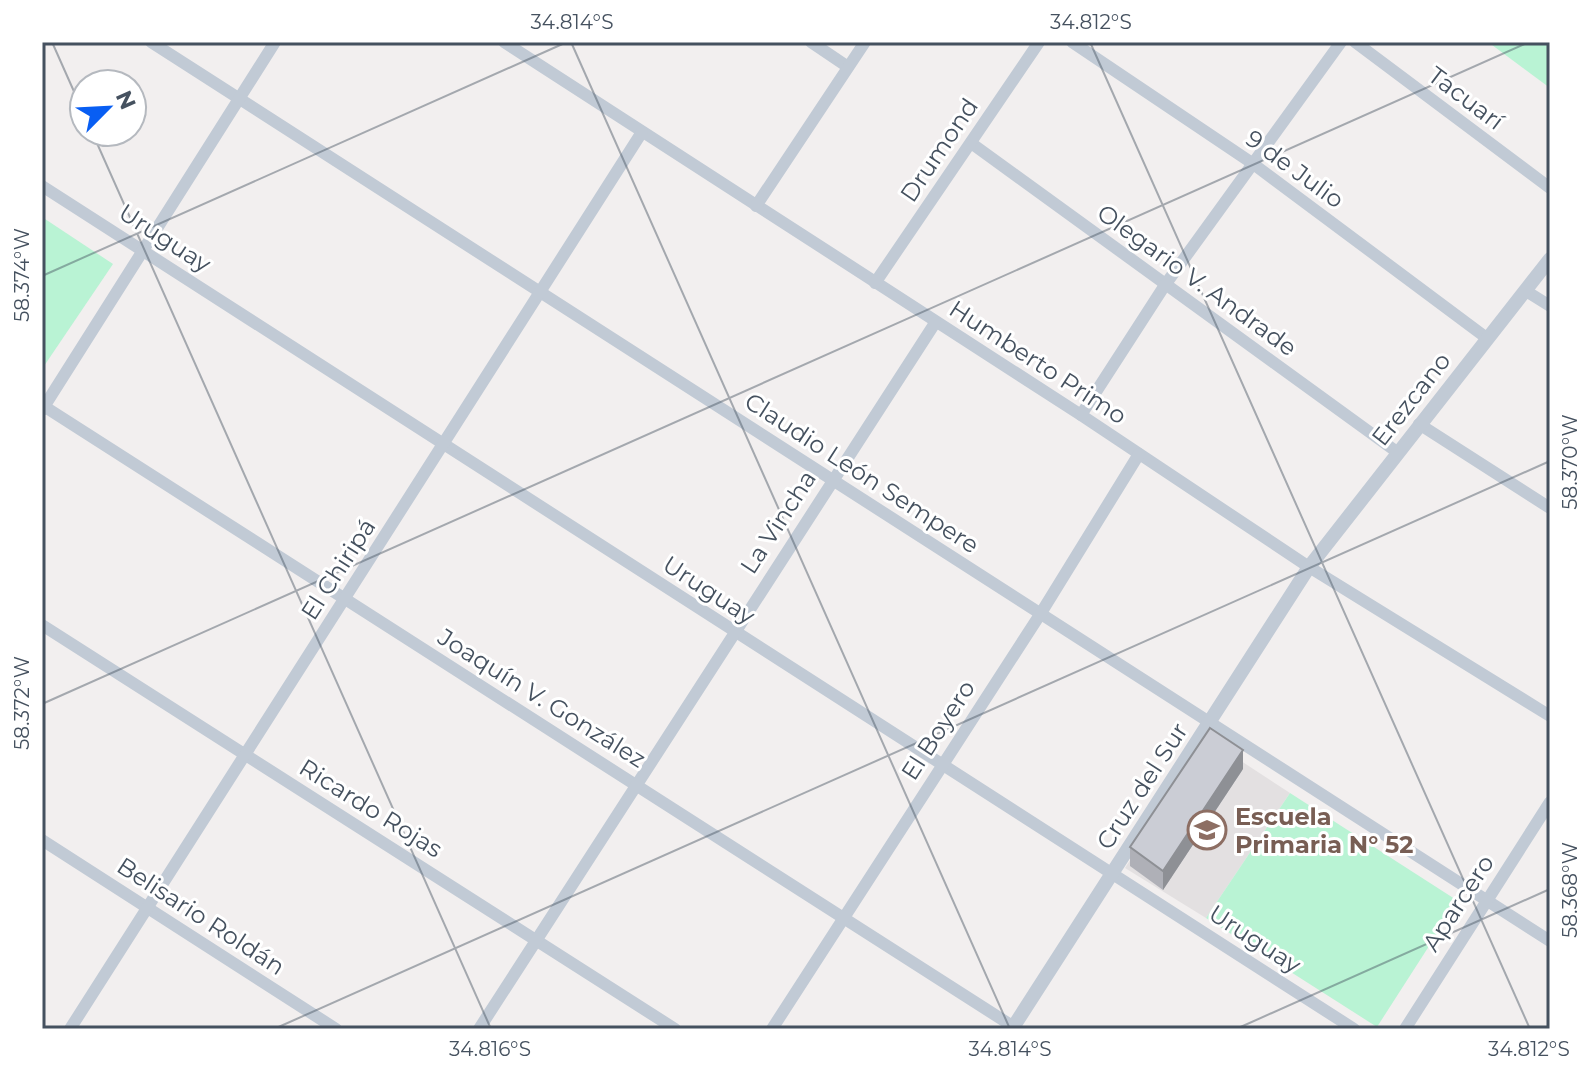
<svg xmlns="http://www.w3.org/2000/svg" width="1592" height="1071" font-family="Montserrat,sans-serif">
<style>
.education{fill:#e3e0e1}
.green{fill:#b9f3d4}
.lines{fill:none;stroke-linecap:round;stroke-linejoin:round}
.minor{stroke:#c1cad5;stroke-width:12}
.tertiary{stroke:#c1cad5;stroke-width:14}
.wall{fill:#afb0b7}
.shaded-wall{fill:#8e9095}
.building{fill:#cbcdd5;stroke:#8e9095;stroke-width:2}
.ticks{fill:none;stroke:#45515f;stroke-width:2;stroke-opacity:0.45}
.labels{text-anchor:middle;dominant-baseline:central;stroke-width:6;stroke-linejoin:round;paint-order:stroke}
.street-label{font-size:24px;fill:#45515f;stroke:#fff}
.education-label{font-size:24px;font-weight:bold;fill:#785e54;stroke:#fff;text-anchor:start}
.neatline{fill:none;stroke:#45515f;stroke-width:3}
.ticks-label{font-size:20px;text-anchor:middle;fill:#45515f}
</style>
<rect width="100%" height="100%" fill="#f2efef"/>
<polygon class="education" points="1209,740 1290,793 1206,918 1125,868"/>
<g class="green">
<polygon points="1488,42 1550,42 1550,88"/>
<polygon points="42,217 113,264 42,369"/>
<polygon points="1290,793 1458,901 1377,1027 1206,918"/>
</g>
<g class="lines">
<g class="minor">
<polyline points="151,42 1550,941"/>
<polyline points="504,42 1081,415 1309,567 1550,716"/>
<polyline points="811,42 848,67"/>
<polyline points="1072,42 1252,163 1488,339"/>
<polyline points="1355,42 1550,188"/>
<polyline points="971,143 1397,452"/>
<polyline points="42,186 1354,1029"/>
<polyline points="756,206 865,42"/>
<polyline points="875,283 1039,42"/>
<polyline points="1526,291 1550,306"/>
<polyline points="42,405 1017,1029"/>
<polyline points="42,410 275,42"/>
<polyline points="1081,415 1165,285 1341,42"/>
<polyline points="1419,424 1550,508"/>
<polyline points="42,625 675,1029"/>
<polyline points="42,840 336,1029"/>
<polyline points="70,1029 642,132"/>
<polyline points="479,1029 935,323"/>
<polyline points="772,1029 1041,613 1139,454"/>
<polyline points="1405,1029 1550,802"/>
</g>
<polyline class="tertiary" points="1012,1029 1309,567 1550,259"/>
</g>
<polygon class="wall" points="1243,769 1163,890 1130,866 1130,847"/>
<polygon class="shaded-wall" points="1243,750 1243,769 1163,890 1163,871"/>
<polygon class="building" points="1210,728 1243,750 1163,871 1130,847"/>
<path class="ticks" d="M52 42 84 114M571 42 1010 1029M1090 42 1530 1029M92 132 491 1029M42 276 567 42M42 704 1529 42M274 1029 1550 461M1236 1029 1550 889"/>
<defs>
<g id="school-ring" transform="scale(2)"><circle r="9.5" fill="#fff" stroke="#8d6e63" stroke-width="1.5"/><path d="M0-5L7-2L0 1L-7-2ZM-4 1L0 2.5L4 1V4Q0 6-4 4Z" fill="#8d6e63"/></g>
</defs>
<g fill-rule="evenodd">
<use href="#school-ring" x="1207" y="830"/>
</g>
<g class="labels">
<g class="street-label">
<text transform="translate(1466 98) rotate(37)">Tacuarí</text>
<text transform="translate(939 150) rotate(-56)">Drumond</text>
<text transform="translate(1295 169) rotate(36)">9 de Julio</text>
<text transform="translate(165 238) rotate(33)">Uruguay</text>
<text transform="translate(1197 280) rotate(36)">Olegario V. Andrade</text>
<text transform="translate(1038 362) rotate(33)">Humberto Primo</text>
<text transform="translate(1411 399) rotate(-52)">Erezcano</text>
<text transform="translate(862 473) rotate(33)">Claudio León Sempere</text>
<text transform="translate(778 522) rotate(-57)">La Vincha</text>
<text transform="translate(338 569) rotate(-57)">El Chiripá</text>
<text transform="translate(709 590) rotate(33)">Uruguay</text>
<text transform="translate(542 698) rotate(32)">Joaquín V. González</text>
<text transform="translate(938 730) rotate(-57)">El Boyero</text>
<text transform="translate(1142 786) rotate(-57)">Cruz del Sur</text>
<text transform="translate(371 808) rotate(32)">Ricardo Rojas</text>
<text transform="translate(1458 903) rotate(-57)">Aparcero</text>
<text transform="translate(201 916) rotate(33)">Belisario Roldán</text>
<text transform="translate(1255 939) rotate(33)">Uruguay</text>
</g>
<g class="education-label">
<text x="1235" y="816">Escuela<tspan x="1235" dy="28">Primaria N° 52</tspan></text>
</g>
</g>
<rect width="1592" height="1071" fill="none" stroke="#ffffff" stroke-width="88"/>
<g transform="translate(108 108) rotate(66)"><circle r="38" fill="#ffffff" stroke="#b5b9bf" stroke-width="2"/>
<path d="M0-6L14 30L0 20L-14 30Z" fill="#085ef3"/>
<text y="-12" font-size="22" font-weight="bold" text-anchor="middle" fill="#45515f">N</text>
</g>
<rect x="44" y="44" width="1504" height="983" class="neatline"/>
<g class="ticks-label">
<text x="572" y="29">34.814°S</text>
<text x="1091" y="29">34.812°S</text>
<text transform="translate(22 275) rotate(-90)" y="7">58.374°W</text>
<text transform="translate(1570 462) rotate(-90)" y="7">58.370°W</text>
<text transform="translate(22 703) rotate(-90)" y="7">58.372°W</text>
<text transform="translate(1570 890) rotate(-90)" y="7">58.368°W</text>
<text x="490" y="1056">34.816°S</text>
<text x="1010" y="1056">34.814°S</text>
<text x="1529" y="1056">34.812°S</text>
</g>
</svg>
